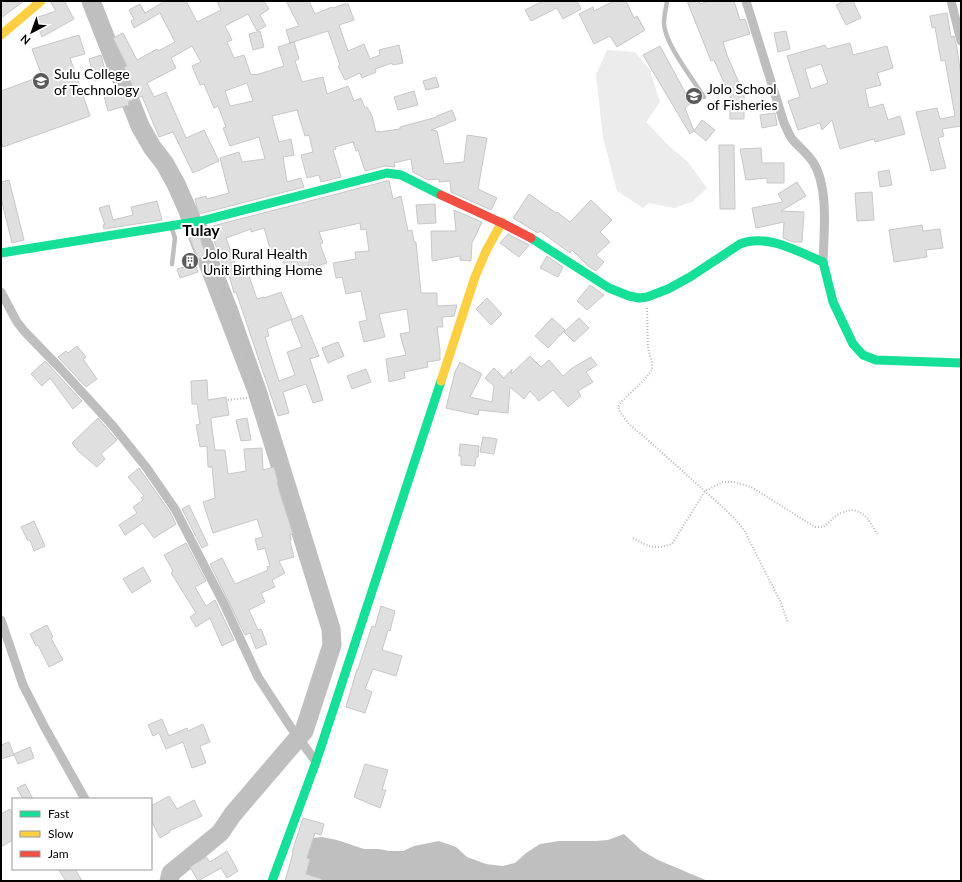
<svg xmlns="http://www.w3.org/2000/svg" width="962" height="882" font-family="Lato,sans-serif">
<style>
.green{fill:#ececec}
.water{fill:#bfbfbf}
.lines{fill:none;stroke-linecap:round;stroke-linejoin:round}
.river{stroke:#bfbfbf;stroke-width:19}
.building{fill:#dfdfdf;stroke:#c7c7c7;fill-rule:evenodd}
.path{stroke:#b9b9b9;stroke-width:2;stroke-dasharray:1 2;stroke-linecap:butt}
.lane{stroke:#bebebe;stroke-width:4.5}
.street{stroke:#bebebe;stroke-width:9}
.fast{stroke:#16e098;stroke-width:9}
.slow{stroke:#ffcf43;stroke-width:9}
.jam{stroke:#f24e42;stroke-width:9}
.labels{text-anchor:middle;dominant-baseline:central;stroke-width:4;stroke-linejoin:round;paint-order:stroke}
.poi-label{font-size:14px;fill:#000;stroke:#fff;text-anchor:start}
.quarter-label{font-size:16px;font-weight:bold;fill:#000;stroke:#fff}
</style>
<rect width="100%" height="100%" fill="#fff"/>
<polygon class="green" points="607,50 635,52 650,70 660,102 646,122 670,147 687,161 707,188 692,202 674,208 649,203 643,208 617,191 603,138 596,75"/>
<polygon class="water" points="624,834 641,850 658,860 708,881 297,881 312,838 322,837 337,840 364,849 379,849 389,851 403,851 414,846 439,841 456,847 467,857 486,864 502,866 515,863 526,853 540,844 559,841 596,841 608,840"/>
<g class="lines">
<polyline class="river" points="91,1 140,126 152,147 165,164 176,184 188,211 257,391 331,629 332,645 304,731 233,814 220,833 171,873 169,881"/>
</g>
<g class="building">
<polygon points="1,1 24,1 1,18"/>
<polygon points="50,1 64,1 74,19 42,37 35,18 56,11"/>
<path d="M165 1H186L197 22 221 10 217 1H264L269 9 260 15 266 26 257 31 248 14 225 26 232 40 227 42 234 58 244 55 251 75 255 74 256 75 284 66 278 47 294 42 299 59 295 61 302 82 323 77 327 94 348 86 354 101 361 98 365 108 367 107 372 116 376 132 379 131V132L400 129V127L437 117V116L452 110 456 120 431 130 437 131 444 164 464 162 467 135 487 138 478 189 497 198 491 210 451 192 450 181 439 182V179L428 180 413 172 411 159 394 163 395 167 385 166 365 171 358 150 356 151 353 142 335 147 336 149 333 150 341 177 321 182 319 175 307 178 301 155 313 152 309 135 305 136 297 110 272 116 279 142 291 139 294 155 283 157 287 182 301 178 304 187 199 214 195 199 206 196 207 199 229 193 220 158 239 152 242 162 265 159 259 137 230 146 223 128 226 127 218 106 214 108 204 84 200 85 192 66 201 62 192 46 171 58 176 68 147 83 154 97 166 92 186 138 204 130 219 161 193 173 173 132 159 137 142 96 128 102 129 105 108 111 104 96 133 87 124 67 127 66 113 38 123 33 137 60 157 49 158 51 175 42 160 13 134 28 131 21 134 19 129 10 140 4 145 13ZM247 83 253 101 230 106 225 91Z"/>
<polygon points="286,1 309,1 315,14 332,7 333,8 344,4 348,4 354,20 339,25 348,51 364,44 370,59 380,55 379,50 399,45 403,63 393,65 392,63 375,69 376,72 362,78 360,73 345,80 338,66 340,65 328,31 290,43 286,30 299,26"/>
<polygon points="543,1 577,1 581,9 563,19 557,8 531,21 525,10"/>
<polygon points="614,1 626,1 634,18 637,16 645,30 617,47 610,36 594,44 579,14 593,7 594,11"/>
<polygon points="687,1 699,1 700,4 709,1 734,1 740,20 745,19 750,34 723,42 727,55 742,90 744,90 744,119 730,119 730,85 726,87 714,60 711,61"/>
<polygon points="844,1 853,1 861,18 846,25 836,5"/>
<polygon points="947,13 951,37 954,36 957,48 961,76 961,126 942,129 944,136 938,138 946,168 931,171 916,112 937,108 940,119 955,116 945,60 941,61 935,27 932,28 930,16"/>
<polygon points="260,31 264,47 253,50 249,34"/>
<polygon points="786,31 790,49 778,52 774,33"/>
<polygon points="79,35 85,54 70,58 90,116 3,147 1,141 1,91 42,76 32,49"/>
<path d="M850 43 853 55 887 46 893 68 877 73 881 85 865 89 869 108 883 104 888 120 900 116 905 134 875 142 874 139 840 149 832 120 822 130 820 123 798 130 788 101 800 97 787 56 825 45 827 49ZM821 64 828 83 811 89 805 69Z"/>
<polygon points="660,46 691,103 685,108 694,131 702,120 715,130 706,141 694,131 690,134 643,55"/>
<polygon points="101,55 107,78 95,81 89,59"/>
<polygon points="436,77 439,87 426,90 423,81"/>
<polygon points="414,91 418,105 398,110 394,97"/>
<polygon points="775,113 777,125 762,128 760,115"/>
<polygon points="719,145 734,145 735,209 720,209"/>
<polygon points="761,148 762,163 784,163 784,183 767,183 767,178 746,180 740,149"/>
<polygon points="889,170 892,185 880,187 878,172"/>
<polygon points="9,180 24,240 12,243 1,198 1,182"/>
<polygon points="387,181 389,181 393,199 401,196 408,231 412,230 414,242 416,242 421,293 437,293 437,306 457,305 454,316 442,317 443,327 437,327 440,350 440,360 427,362 428,367 404,372 405,378 389,382 386,359 406,355 400,334 410,332 407,309 379,314 385,337 364,342 359,322 367,320 361,291 346,294 342,277 336,278 333,263 356,259 355,252 369,251 366,229 361,230 360,223 319,232 323,243 320,244 327,263 314,267 313,264 288,274 280,252 272,255 264,228 251,232 251,229 226,238 239,273 247,270 257,299 264,297 264,298 281,292 292,319 267,329 269,336 265,337 279,381 295,375 287,352 302,347 291,320 302,315 319,356 310,359 323,400 313,403 306,384 283,392 289,413 278,416 236,292 234,293 229,275 227,276 209,227"/>
<polygon points="797,182 806,196 781,211 804,212 802,242 793,242 783,238 784,222 756,228 752,208 783,202 778,194"/>
<polygon points="872,192 874,220 857,221 855,193"/>
<polygon points="529,194 556,213 557,212 570,222 591,200 612,220 600,232 610,242 596,255 604,262 596,271 588,266 572,250 570,253 540,231 538,233 513,218"/>
<polygon points="157,201 162,220 104,229 103,225 105,225 99,208 109,205 113,220 133,215 131,207"/>
<polygon points="435,204 436,223 418,224 416,205"/>
<polygon points="454,210 482,222 472,243 471,261 460,260 460,256 432,261 431,231 456,231"/>
<polygon points="922,225 923,231 940,229 943,248 926,250 927,257 894,262 889,230"/>
<polygon points="198,232 206,256 198,259 189,236"/>
<polygon points="508,234 529,245 519,257 500,243"/>
<polygon points="192,254 198,272 180,278 177,269 187,266 184,257"/>
<polygon points="547,256 563,267 558,277 540,268"/>
<polygon points="590,285 604,295 587,310 577,301"/>
<polygon points="487,298 502,314 491,325 476,309"/>
<polygon points="552,318 565,330 548,348 535,336"/>
<polygon points="579,318 589,328 574,342 564,332"/>
<polygon points="338,342 344,356 328,363 322,348"/>
<polygon points="77,346 86,357 83,359 97,379 86,387 58,357 66,351 68,353"/>
<polygon points="530,356 541,367 549,360 563,376 571,369 591,357 597,365 586,372 593,382 578,391 581,396 568,407 553,390 539,401 530,391 524,399 510,387 508,413 479,410 478,415 446,408 455,372 460,362 482,374 470,397 492,402 494,386 485,378 494,368 504,378 512,369 511,374"/>
<polygon points="45,361 82,401 73,409 50,378 42,386 31,374"/>
<polygon points="366,369 371,382 352,389 347,376"/>
<polygon points="207,380 208,400 226,397 229,415 211,418 211,421 215,450 225,450 228,474 246,471 244,449 262,448 263,470 274,467 278,482 277,482 280,493 293,534 290,535 291,540 290,541 294,557 279,561 285,573 272,580 275,587 261,593 265,602 249,610 258,630 261,629 267,644 256,649 250,633 245,635 210,564 222,558 235,584 268,570 267,567 270,566 265,548 258,550 255,539 263,537 257,519 213,533 203,502 215,498 212,467 208,467 207,446 200,447 196,425 200,424 197,404 192,404 191,381"/>
<polygon points="98,418 117,440 101,454 105,459 97,467 79,452 72,443"/>
<polygon points="247,418 251,440 241,441 236,420"/>
<polygon points="483,437 497,439 494,454 480,452"/>
<polygon points="460,444 479,446 478,457 476,457 475,466 461,465 461,456 459,456"/>
<polygon points="139,468 170,512 176,524 154,538 143,523 125,535 119,525 137,513 133,507 143,500 141,498 144,496 128,477"/>
<polygon points="189,505 208,545 202,548 182,509"/>
<polygon points="34,521 45,546 34,551 30,540 28,541 21,527"/>
<polygon points="186,543 206,581 195,587 206,606 215,600 234,640 222,646 210,618 196,627 190,617 196,613 171,573 173,571 164,555"/>
<polygon points="143,567 151,581 132,593 123,579"/>
<polygon points="381,606 395,611 390,631 388,630 382,650 402,656 396,676 373,669 365,689 372,692 365,713 346,707 357,669 358,669 372,626 375,627"/>
<polygon points="47,625 53,637 51,638 63,660 49,667 38,645 36,646 30,634"/>
<polygon points="162,719 169,736 187,728 188,731 203,724 210,742 200,746 206,763 192,768 183,742 166,749 159,733 153,736 148,725"/>
<polygon points="9,742 14,755 1,759 1,745"/>
<polygon points="30,747 34,758 18,764 14,754"/>
<polygon points="365,764 388,770 382,790 386,790 380,808 354,797"/>
<polygon points="25,784 33,799 23,799 17,788"/>
<polygon points="169,796 177,809 194,800 202,816 169,831 170,832 160,838 151,820 151,806"/>
<polygon points="10,809 13,815 13,840 1,847 1,814"/>
<polygon points="303,818 324,824 321,835 315,833 307,858 310,859 306,874 322,879 321,881 285,881 293,853 292,852"/>
<polygon points="227,851 238,871 227,878 221,868 198,881 190,867 206,857 210,862"/>
<polygon points="58,869 75,869 82,881 66,881"/>
</g>
<g class="lines">
<g class="path">
<polyline points="647,308 648,348 652,363 652,370 643,381 621,402 618,407 620,412 629,424 656,447 719,504 734,518 744,530 781,603 788,623"/>
<polyline points="228,400 254,397"/>
<path d="M633 538C649 547 654 550 672 544L705 491 723 482H734L751 487 815 527H823C829 523 834 516 841 513 860 504 869 519 877 534"/>
<polyline points="298,547 310,541"/>
</g>
<g class="lane">
<path d="M667 1C666 8 664 16 664 23 664 43 693 79 704 97"/>
<polyline points="171,226 175,238 172,264"/>
</g>
<g class="street">
<path d="M746 1 784 123C787 129 789 135 792 139 799 147 807 153 813 162 829 187 824 232 823 262"/>
<polyline points="951,1 961,41"/>
<polyline points="201,221 217,268 233,308 264,396"/>
<polyline points="1,292 17,322 25,332 59,367 113,426 146,467 175,509 224,604 258,677 290,726 316,762"/>
<polyline points="1,620 23,685 44,726 85,799"/>
</g>
<g class="fast">
<path d="M531 238 609 288 629 296 639 298 647 297 668 289 690 277 740 244C766 233 799 252 823 262L833 302 853 344 863 355 876 360 961 363"/>
<polyline points="1,253 201,221 387,173 401,175 441,195"/>
<polyline points="272,881 316,762 441,381"/>
</g>
<g class="slow">
<polyline points="1,35 41,1"/>
<polyline points="441,381 475,277 486,251 502,222"/>
</g>
<polyline class="jam" points="441,195 504,224 531,238"/>
</g>
<defs>
<g id="university-disc" transform="scale(0.9)"><circle r="9.5" fill="#595959" stroke="#fff"/><path d="M0-5L7-2L0 1L-7-2ZM-4 1L0 2.5L4 1V4Q0 6-4 4Z" fill="#fff"/></g>
<g id="school-disc" transform="scale(0.9)"><circle r="9.5" fill="#595959" stroke="#fff"/><path d="M0-5L7-2L0 1L-7-2ZM-4 1L0 2.5L4 1V4Q0 6-4 4Z" fill="#fff"/></g>
<g id="building-disc" transform="scale(0.9)"><circle r="9.5" fill="#595959" stroke="#fff"/><path d="M-4-6H4V6H1V3H-1V6H-4ZM-2.5-4.3h1.7v1.8h-1.7ZM.8-4.3h1.7v1.8H.8ZM-2.5-1h1.7V.8h-1.7ZM.8-1h1.7V.8H.8Z" fill="#fff"/></g>
</defs>
<g fill-rule="evenodd">
<use href="#university-disc" x="41" y="81"/>
<use href="#school-disc" x="694" y="96"/>
<use href="#building-disc" x="190" y="261"/>
</g>
<g class="labels">
<g class="poi-label">
<text x="54" y="73">Sulu College<tspan x="54" dy="16">of Technology</tspan></text>
<text x="707" y="88">Jolo School<tspan x="707" dy="16">of Fisheries</tspan></text>
<text x="203" y="253">Jolo Rural Health<tspan x="203" dy="16">Unit Birthing Home</tspan></text>
</g>
<g class="quarter-label">
<text x="201" y="229">Tulay</text>
</g>
</g>
<rect width="962" height="882" fill="none" stroke="#000000" stroke-width="4"/>
<rect x="12" y="798" width="140" height="72" fill="#ffffff" stroke="#999999"/>
<rect x="20" y="811" width="20" height="6" fill="#16e098" stroke="#999999"/>
<text x="48" y="818" font-size="12" fill="#000000">Fast</text>
<rect x="20" y="831" width="20" height="6" fill="#ffcf43" stroke="#999999"/>
<text x="48" y="838" font-size="12" fill="#000000">Slow</text>
<rect x="20" y="851" width="20" height="6" fill="#f24e42" stroke="#999999"/>
<text x="48" y="858" font-size="12" fill="#000000">Jam</text>
<g transform="translate(32 32) rotate(221)" stroke="#ffffff" stroke-width="3" paint-order="stroke">
<path d="M0-3L7 15L0 10L-7 15Z" fill="#000000"/>
<text y="-6" font-size="11" font-weight="bold" text-anchor="middle" fill="#000000">N</text>
</g>
</svg>
